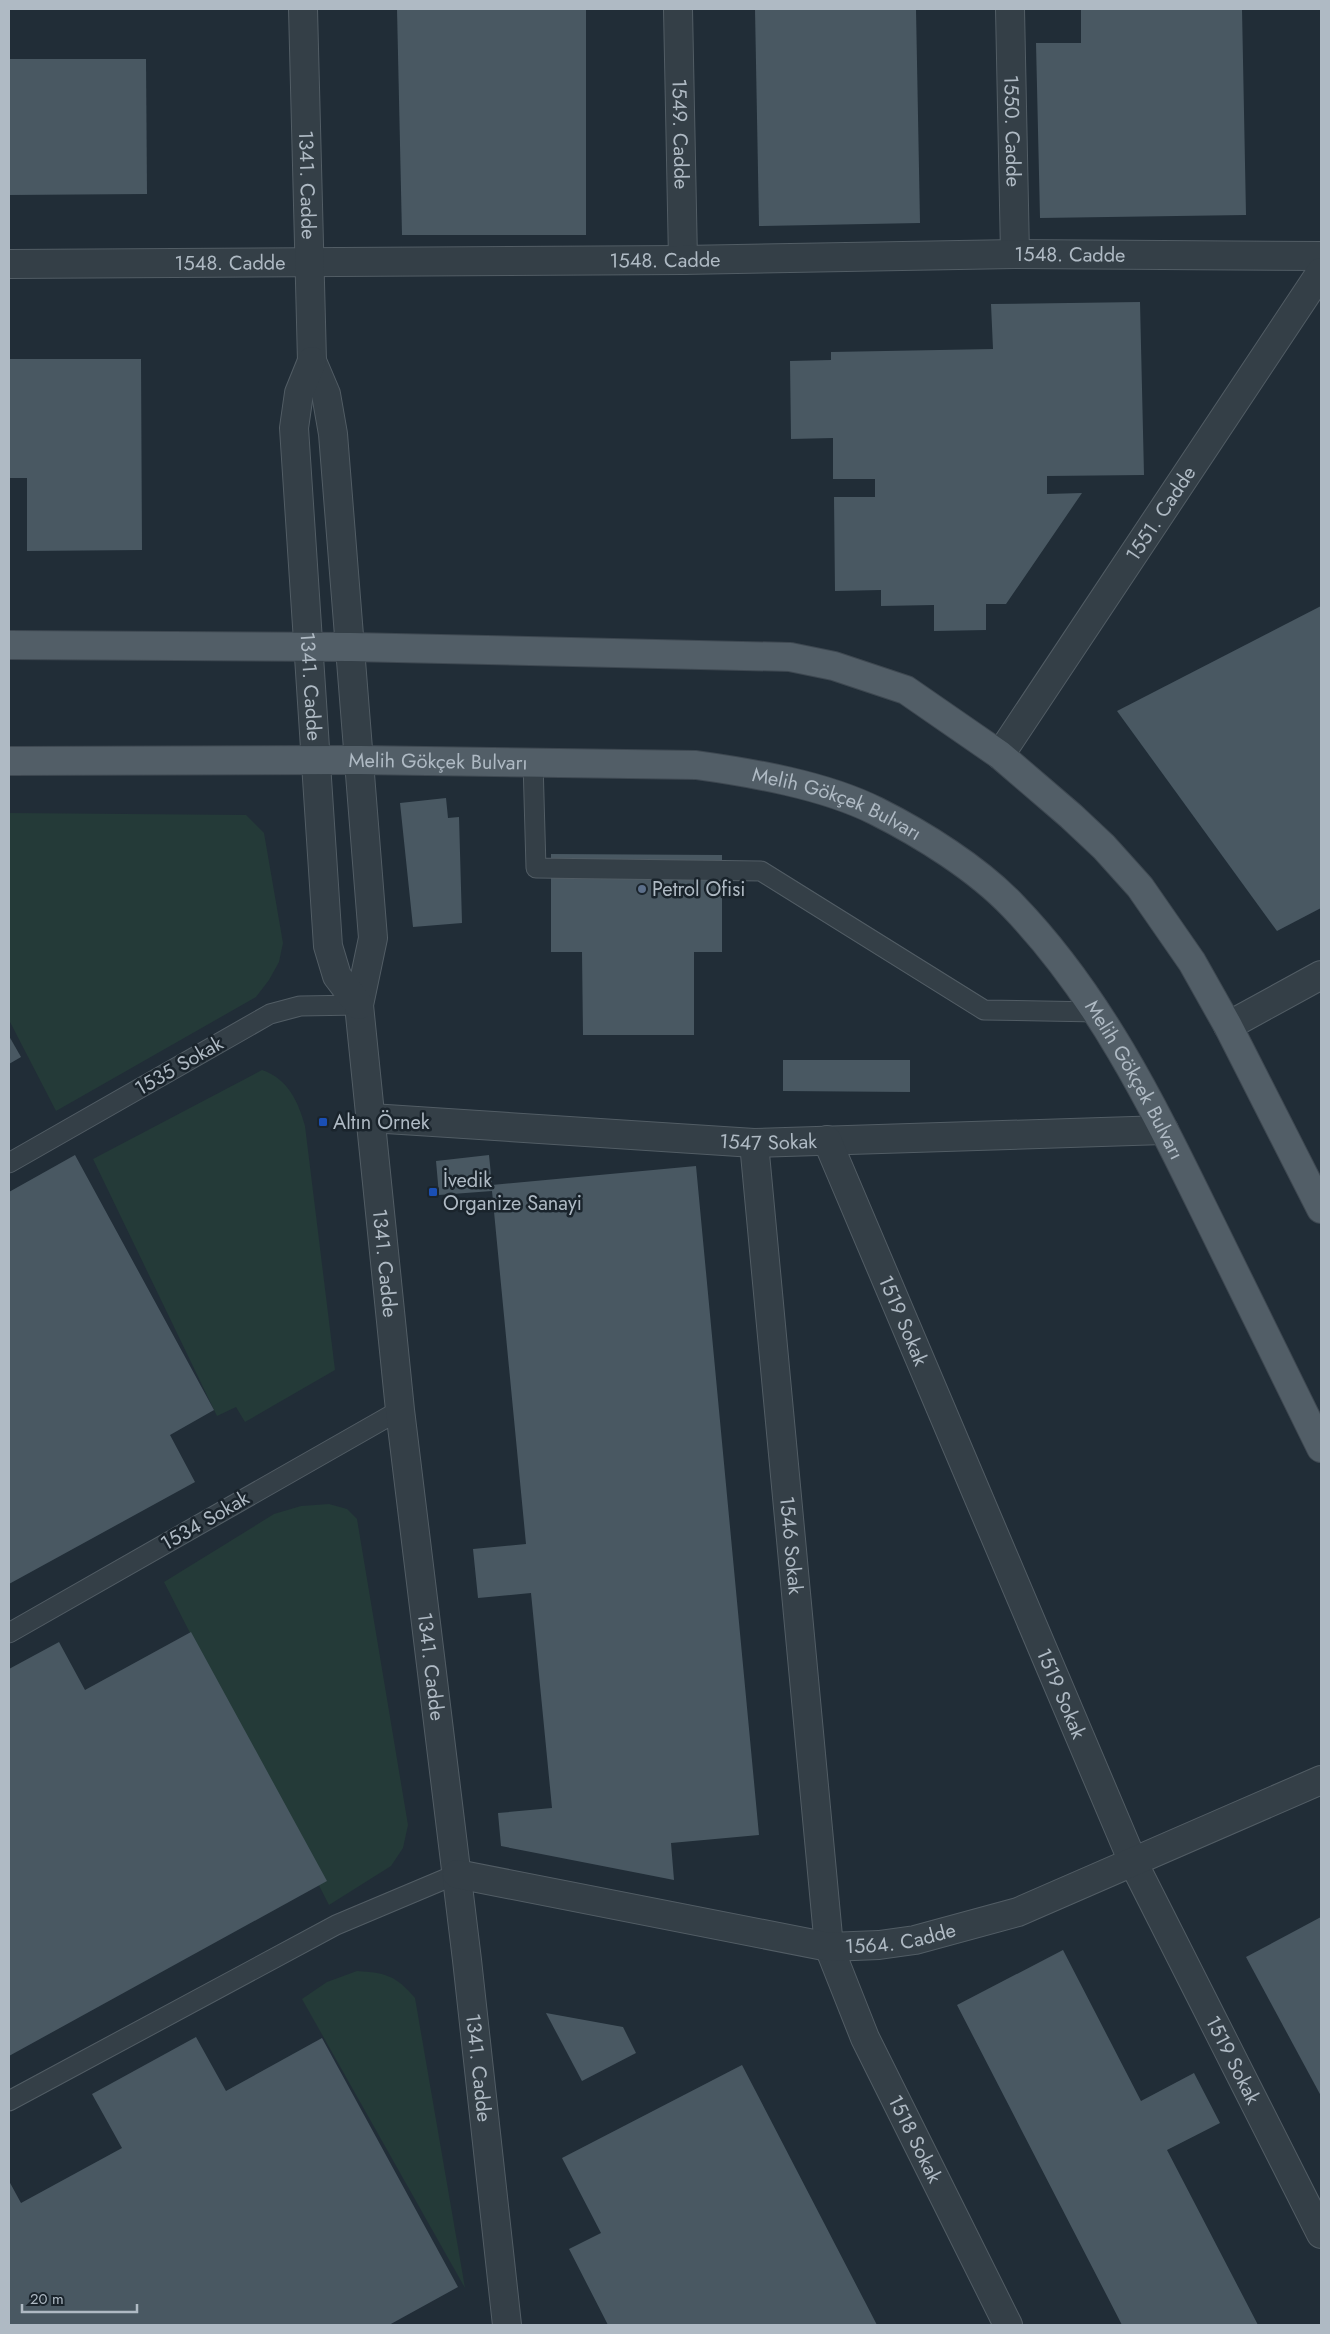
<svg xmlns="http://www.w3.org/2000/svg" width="1330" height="2334" font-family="Jost,sans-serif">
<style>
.green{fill:#243a38}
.building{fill:#495862}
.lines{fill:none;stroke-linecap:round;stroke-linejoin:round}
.service-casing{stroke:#525d65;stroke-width:21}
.minor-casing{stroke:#525d65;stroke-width:30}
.tertiary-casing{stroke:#525d65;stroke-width:30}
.primary-casing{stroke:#3e4851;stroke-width:30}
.service{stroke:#343f47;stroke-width:19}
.minor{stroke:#343f47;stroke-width:28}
.tertiary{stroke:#343f47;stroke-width:28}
.primary{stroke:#525e67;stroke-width:28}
.service-dot{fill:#5c6f8a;stroke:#1a242c;stroke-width:2}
.transit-dot{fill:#1a4fb4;stroke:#1a242c;stroke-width:2}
.labels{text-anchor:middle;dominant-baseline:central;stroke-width:5;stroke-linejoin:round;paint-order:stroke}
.street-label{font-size:20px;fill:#afbac4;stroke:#1a242c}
.poi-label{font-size:20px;fill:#afbac4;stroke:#1a242c;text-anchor:start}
</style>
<rect width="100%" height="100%" fill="#212d37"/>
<g class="green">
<polygon points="9,813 246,815 264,833 283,943 279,962 269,980 256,997 56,1111 9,1020"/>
<path d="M262 1070C288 1079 298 1101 305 1126L335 1370 245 1422 236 1407 217 1416 93 1159Z"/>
<polygon points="329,1504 347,1509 357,1519 408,1825 403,1848 391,1866 329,1905 164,1582 274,1514 301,1506"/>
<path d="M357 1971C386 1973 395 1975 415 1998L465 2288 302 1999 327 1982Z"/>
</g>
<g class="building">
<polygon points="397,9 586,9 586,235 402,235"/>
<polygon points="755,9 916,9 920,223 759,226"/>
<polygon points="1081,9 1242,9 1246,215 1040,218 1036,43 1081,43"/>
<polygon points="9,59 146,59 147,194 9,195"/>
<polygon points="1140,302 1144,475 1047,476 1047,494 1082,493 1006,604 986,604 986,630 934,631 934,605 881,606 881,590 835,591 834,497 875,497 875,479 833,479 833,438 791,439 790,361 831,360 831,352 993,349 991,304"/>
<polygon points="9,359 141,359 142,550 27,551 27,478 9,478"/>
<polygon points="1321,606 1321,908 1277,931 1117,711"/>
<polygon points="446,798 448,818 459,817 462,923 413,927 400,803"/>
<polygon points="551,854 722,855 722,952 694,952 694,1035 583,1035 582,952 551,952"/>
<polygon points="9,1036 21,1057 9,1064"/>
<polygon points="783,1060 910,1060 910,1092 783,1091"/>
<polygon points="75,1155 214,1410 170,1435 195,1482 9,1584 9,1192"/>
<polygon points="489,1155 492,1185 696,1166 759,1835 671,1843 674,1880 501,1846 498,1813 552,1808 531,1593 478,1598 473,1549 526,1544 492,1191 439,1195 436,1161"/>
<polygon points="191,1632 327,1881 9,2056 9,1669 59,1642 85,1690"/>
<polygon points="1321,1917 1321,2096 1246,1957"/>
<polygon points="1063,1950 1141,2101 1194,2073 1220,2123 1167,2150 1258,2325 1122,2325 957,2005"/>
<polygon points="546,2013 623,2027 636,2053 582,2081"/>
<polygon points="196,2037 226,2091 322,2038 458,2287 389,2325 9,2325 9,2181 21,2203 122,2148 92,2094"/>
<polygon points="742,2065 877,2325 608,2325 569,2249 601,2233 562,2158"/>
</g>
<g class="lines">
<g class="service-casing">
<g id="service">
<polyline points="533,762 536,868 761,871 984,1010 1098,1012"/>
<polyline points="9,1163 270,1014 300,1006 359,1005"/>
<polyline points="9,1633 400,1410"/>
<polyline points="9,2101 336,1925 457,1874"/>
</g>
</g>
<g class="minor-casing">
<g id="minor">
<path id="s1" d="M678 9 683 260"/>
<path id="s2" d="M1010 9 1015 254"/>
<path id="s3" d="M9 264 683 260 1015 254 1321 256"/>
<path id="s4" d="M1000 755 1321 272"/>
<polyline points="1228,1026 1321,975"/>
<path id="s5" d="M371 1118 754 1143 1164 1130"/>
<path id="s6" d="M827 1140 1133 1862 1321 2234"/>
<path id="s7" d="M754 1143 829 1947 865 2038 1008 2325"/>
</g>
</g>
<g class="tertiary-casing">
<g id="tertiary">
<path id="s8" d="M303 9 312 361 326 394 333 434 373 938 359 1005 400 1410 467 1960 507 2325"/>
<path id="s9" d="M312 361 299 393 294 428 328 946 337 976 359 1005"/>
<path id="s10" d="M457 1874 829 1947 879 1945 915 1940 1018 1912 1321 1780"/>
</g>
</g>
<g class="primary-casing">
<g id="primary">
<polyline points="9,645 351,647 790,657 834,666 906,690 1000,755 1071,816 1104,847 1140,887 1192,962 1228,1026 1321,1209"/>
<path id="s11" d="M9 761 360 760 696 765C753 773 824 785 876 811 922 834 978 869 1013 906 1098 994 1151 1102 1204 1210 1243 1289 1282 1368 1321 1448"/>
</g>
</g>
<use href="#service" class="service"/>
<use href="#minor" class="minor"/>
<use href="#tertiary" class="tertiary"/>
<use href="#primary" class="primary"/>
</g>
<circle class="service-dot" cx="642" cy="889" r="5"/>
<g class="transit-dot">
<rect x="318" y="1117" width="10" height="10" rx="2.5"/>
<rect x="428" y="1187" width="10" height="10" rx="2.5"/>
</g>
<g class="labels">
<g class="street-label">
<text stroke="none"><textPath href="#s2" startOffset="122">1550. Cadde</textPath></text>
<text stroke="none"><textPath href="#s1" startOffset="125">1549. Cadde</textPath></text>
<text stroke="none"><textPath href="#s8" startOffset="176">1341. Cadde</textPath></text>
<text stroke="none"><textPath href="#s3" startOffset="1061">1548. Cadde</textPath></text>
<text stroke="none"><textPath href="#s3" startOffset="656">1548. Cadde</textPath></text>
<text stroke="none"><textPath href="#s3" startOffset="221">1548. Cadde</textPath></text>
<text stroke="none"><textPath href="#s4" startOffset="290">1551. Cadde</textPath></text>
<text stroke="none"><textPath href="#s9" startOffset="329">1341. Cadde</textPath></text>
<text stroke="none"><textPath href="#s11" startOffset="429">Melih Gökçek Bulvarı</textPath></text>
<text stroke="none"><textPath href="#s11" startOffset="834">Melih Gökçek Bulvarı</textPath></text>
<text transform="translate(179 1066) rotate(-30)">1535 Sokak</text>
<text stroke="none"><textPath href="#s11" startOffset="1254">Melih Gökçek Bulvarı</textPath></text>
<text stroke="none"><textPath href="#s5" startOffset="398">1547 Sokak</textPath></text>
<text stroke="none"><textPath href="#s8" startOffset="1262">1341. Cadde</textPath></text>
<text stroke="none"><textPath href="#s6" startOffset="196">1519 Sokak</textPath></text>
<text transform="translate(205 1521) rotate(-30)">1534 Sokak</text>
<text stroke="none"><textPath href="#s7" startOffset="404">1546 Sokak</textPath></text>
<text stroke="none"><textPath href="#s8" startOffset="1668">1341. Cadde</textPath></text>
<text stroke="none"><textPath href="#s6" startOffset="601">1519 Sokak</textPath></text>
<text stroke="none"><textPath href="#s10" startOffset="451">1564. Cadde</textPath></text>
<text stroke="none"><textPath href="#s6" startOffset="1006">1519 Sokak</textPath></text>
<text stroke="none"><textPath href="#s8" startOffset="2072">1341. Cadde</textPath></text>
<text stroke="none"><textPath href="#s7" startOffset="1018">1518 Sokak</textPath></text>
</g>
<g class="poi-label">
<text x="652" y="889">Petrol Ofisi</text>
<text x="333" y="1122">Altın Örnek</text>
<text x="443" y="1180">İvedik<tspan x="443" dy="23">Organize Sanayi</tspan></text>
</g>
</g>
<rect width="1330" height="2334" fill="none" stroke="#afbac4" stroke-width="20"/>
<path d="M22 2304v8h115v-8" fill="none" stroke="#afbac4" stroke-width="2.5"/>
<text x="30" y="2304" font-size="15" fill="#afbac4" stroke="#1a242c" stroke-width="4" paint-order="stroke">20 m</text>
</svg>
